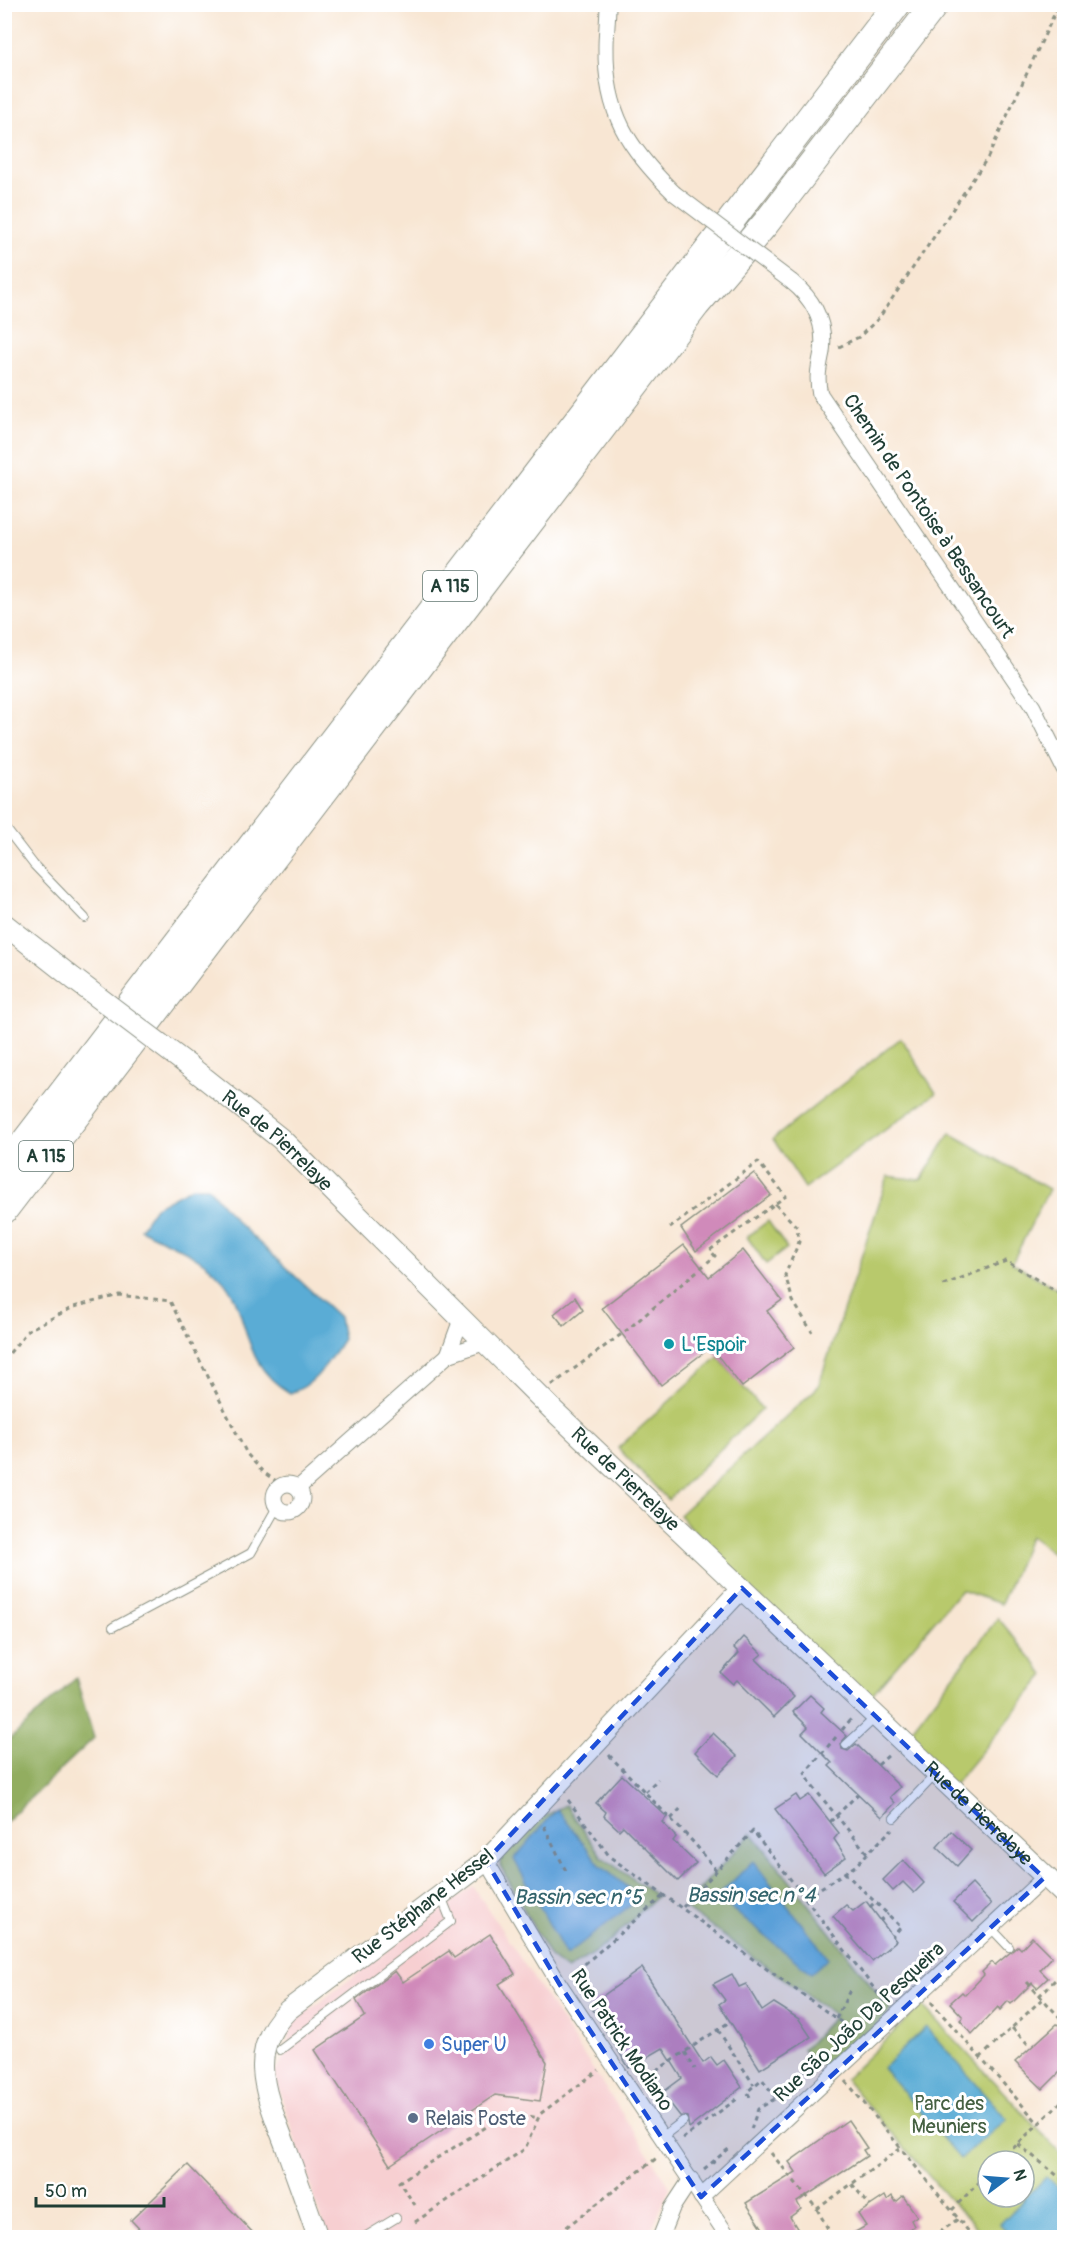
<svg xmlns="http://www.w3.org/2000/svg" width="1069" height="2242" font-family="Pangolin,sans-serif">
<style>
.built{fill:#f7cfd1}
.green{fill:#b8c96c;stroke:#6c8350;stroke-width:1.5;fill-rule:evenodd}
.forest{fill:#92ad60;stroke:#58754a;stroke-width:1.5}
.water{fill:#5aacd5;stroke:#3c7484;stroke-width:1.5}
.building{fill:#d08aba}
.lines{fill:none;stroke-linecap:round;stroke-linejoin:round}
.service-casing{stroke:#8c9284;stroke-width:10}
.minor-casing{stroke:#8c9284;stroke-width:17}
.tertiary-casing{stroke:#8c9284;stroke-width:22}
.secondary-casing{stroke:#8c9284;stroke-width:23}
.motorway-casing{stroke:#8c9284;stroke-width:29}
.path{stroke:#8c9284;stroke-width:3;stroke-dasharray:4.5 4.5;stroke-linecap:butt}
.service{stroke:#fff;stroke-width:8}
.minor{stroke:#fff;stroke-width:15}
.tertiary{stroke:#fff;stroke-width:20}
.secondary{stroke:#fff;stroke-width:21}
.motorway{stroke:#fff;stroke-width:27}
.minor-bridge-casing{stroke:#8c9284;stroke-width:17;stroke-linecap:butt}
.secondary-bridge-casing{stroke:#8c9284;stroke-width:23;stroke-linecap:butt}
.minor-bridge{stroke:#fff;stroke-width:15}
.secondary-bridge{stroke:#fff;stroke-width:21}
.marked{fill:#1d4ed8;fill-opacity:0.2;stroke:#1d4ed8;stroke-width:4.5;stroke-dasharray:12 8;stroke-linejoin:round}
.culture-dot{fill:#0f9aa8;stroke:#fff;stroke-width:2}
.shop-dot{fill:#3f7fe0;stroke:#fff;stroke-width:2}
.service-dot{fill:#5c6f8a;stroke:#fff;stroke-width:2}
.labels{text-anchor:middle;dominant-baseline:central;stroke-width:6;stroke-linejoin:round;paint-order:stroke}
.shield{fill:#fff;stroke:#627771;stroke-width:1.5}
.shield-label{font-size:18px;font-weight:bold;fill:#1f3d34}
.street-label{font-size:20px;fill:#1f3d34;stroke:#fff}
.culture-label{font-size:20px;fill:#0d838f;stroke:#fff;text-anchor:start}
.shop-label{font-size:20px;fill:#366cbe;stroke:#fff;text-anchor:start}
.park-label{font-size:20px;fill:#456042;stroke:#fff}
.service-label{font-size:20px;fill:#4e5e75;stroke:#fff;text-anchor:start}
.water-label{font-size:21px;font-style:italic;fill:#34646c;stroke:#fff}
</style>
<rect width="100%" height="100%" fill="#fff"/>
<filter id="ink" filterUnits="userSpaceOnUse"><feTurbulence type="fractalNoise" baseFrequency=".0167" numOctaves="2"/><feDisplacementMap in="SourceGraphic" scale="12" xChannelSelector="R" yChannelSelector="G"/><feConvolveMatrix kernelMatrix="1 2 1 2 8 2 1 2 1" color-interpolation-filters="sRGB"/></filter>
<filter id="wash" filterUnits="userSpaceOnUse"><feTurbulence type="fractalNoise" baseFrequency=".008" numOctaves="4" result="noise"/><feDisplacementMap in="SourceGraphic" scale="24" xChannelSelector="R" yChannelSelector="G"/><feGaussianBlur stdDeviation="1.35" result="paint"/><feColorMatrix in="noise" values="0 0 0 0 0 0 0 0 0 0 0 0 0 0 0 0 0 1.4 0 .05"/><feComposite in="paint" operator="in"/></filter>
<g filter="url(#wash)">
<rect width="100%" height="100%" fill="#f8e6d3"/>
<polygon class="built" points="473,1886 670,2187 648,2237 327,2237 274,2074 286,2055 291,2024"/>
<g class="green">
<polygon points="901,1038 936,1093 805,1188 773,1139"/>
<polygon points="950,1133 1049,1189 1012,1263 1064,1293 1064,1561 1030,1536 1001,1604 961,1590 863,1705 679,1515 818,1387 888,1176 921,1180"/>
<polygon points="768,1221 787,1248 766,1264 747,1237"/>
<polygon points="718,1357 762,1409 668,1500 618,1448"/>
<polygon points="998,1618 1045,1675 953,1786 902,1742"/>
<path d="M566 1805 602 1857 657 1896 606 1945 567 1970 550 1957 500 1865C503 1834 542 1817 566 1805Z"/>
<polygon points="752,1833 891,2010 831,2073 803,2050 835,2015 683,1907"/>
<path d="M922 2005 1064 2157V2237H986L948 2198 845 2079ZM988 2161H1024V2197H988Z"/>
</g>
<polygon class="forest" points="76,1678 94,1738 5,1822 5,1744"/>
<g class="water">
<path d="M192 1187H208L237 1222 339 1317 343 1339C328 1361 317 1385 290 1393 236 1362 253 1311 220 1277 199 1254 168 1243 140 1229L155 1207Z"/>
<polygon points="557,1809 600,1865 640,1898 566,1955 514,1859"/>
<polygon points="753,1861 828,1958 811,1973 717,1897"/>
<polygon points="926,2027 1007,2119 960,2159 883,2068"/>
<polygon points="1046,2177 1064,2193 1064,2237 1012,2237 1000,2224"/>
</g>
<g id="blocks">
<g class="building">
<polygon points="754,1173 771,1195 696,1251 681,1228"/>
<polygon points="684,1245 709,1277 743,1250 782,1300 767,1311 794,1347 742,1387 711,1347 661,1385 602,1308"/>
<polygon points="575,1297 583,1310 564,1326 554,1314"/>
<polygon points="744,1637 762,1654 756,1659 794,1697 774,1717 737,1680 733,1684 721,1673 739,1653 734,1648"/>
<polygon points="810,1695 824,1708 821,1712 847,1736 841,1743 842,1749 848,1751 856,1744 900,1787 890,1797 895,1803 882,1817 829,1766 832,1763 802,1733 808,1727 793,1712"/>
<polygon points="713,1733 737,1756 718,1775 695,1752"/>
<polygon points="622,1775 667,1817 662,1822 676,1837 673,1841 696,1863 678,1881 623,1826 619,1830 604,1816 606,1812 596,1803"/>
<polygon points="796,1795 800,1801 809,1795 839,1833 834,1839 846,1857 824,1873 775,1809"/>
<polygon points="951,1831 971,1850 957,1866 937,1847"/>
<polygon points="903,1860 924,1883 914,1893 903,1882 893,1891 883,1880"/>
<polygon points="972,1884 991,1904 973,1922 953,1902"/>
<polygon points="866,1901 896,1941 872,1961 833,1916 846,1905 853,1911"/>
<polygon points="490,1934 515,1974 499,1984 547,2062 540,2101 495,2095 390,2165 315,2050 365,2016 356,2000 395,1971 403,1982 449,1951 454,1958"/>
<polygon points="1032,1937 1052,1957 1040,1970 1048,1978 1037,1988 1032,1983 1011,2004 1008,2001 1000,2010 998,2007 972,2034 960,2020 963,2017 950,2003 962,1992 965,1995 984,1975 982,1972 992,1962 995,1965 1018,1946 1021,1949"/>
<polygon points="642,1968 703,2063 711,2057 717,2065 724,2060 742,2087 689,2128 687,2117 680,2116 662,2093 682,2078 663,2048 629,2068 590,2005"/>
<polygon points="732,1974 739,1987 746,1984 762,2011 774,2003 782,2008 799,2019 811,2037 760,2069 719,2004 725,2000 713,1984"/>
<polygon points="1057,2024 1065,2030 1065,2067 1043,2089 1015,2062"/>
<polygon points="848,2120 867,2148 863,2150 867,2156 797,2202 801,2209 790,2217 803,2238 769,2238 746,2203 796,2172 789,2162"/>
<polygon points="188,2165 258,2238 148,2238 131,2220"/>
<polygon points="885,2196 887,2200 892,2196 896,2202 903,2196 917,2216 911,2220 914,2226 897,2238 845,2238 866,2226 858,2214"/>
</g>
</g>
</g>
<g filter="url(#ink)">
<use href="#blocks" fill-opacity="0" stroke="#8c9284" stroke-width="1.5"/>
<g class="lines">
<g class="service-casing">
<g id="service">
<polyline points="4,826 34,865 85,918"/>
<polyline points="113,1627 251,1553 277,1507"/>
<polyline points="846,1745 875,1718"/>
<polyline points="894,1818 935,1775"/>
<polyline points="990,1927 1009,1947"/>
<polyline points="280,2050 451,1921 441,1896"/>
<polyline points="662,2137 683,2121"/>
<polyline points="363,2238 396,2218"/>
<polyline points="424,2238 425,2237"/>
</g>
</g>
<g class="minor-casing">
<g id="minor">
<path d="M608 4C608 19 606 33 606 47 605 113 628 148 674 193"/>
<path d="M792 282C814 300 826 323 822 352 819 367 816 379 820 394L1033 707 1064 769"/>
<polyline points="448,1355 462,1317"/>
<circle cx="288" cy="1498" r="14"/>
<polyline points="298,1488 448,1355 486,1342"/>
<polyline points="486,1861 560,1985 729,2238"/>
<polyline points="701,2197 1044,1878"/>
<polyline points="660,2238 672,2208 691,2179"/>
</g>
</g>
<g class="tertiary-casing">
<path id="tertiary" d="M318 2238C308 2208 297 2179 287 2150 269 2100 243 2054 288 2010L486 1861 742 1588"/>
</g>
<g class="secondary-casing">
<g id="secondary">
<polyline points="4,924 74,979"/>
<path id="s1" d="M188 1065 281 1139 553 1410 1064 1894"/>
</g>
</g>
<g class="motorway-casing">
<g id="motorway">
<polyline points="4,1169 897,4"/>
<polyline points="4,1210 696,305 766,223 935,4"/>
</g>
</g>
<g class="path">
<polyline points="839,347 859,337 879,318 988,157 1059,4"/>
<polyline points="775,1204 797,1227 799,1242 785,1275 793,1301 812,1332"/>
<polyline points="943,1285 1006,1261 1064,1296"/>
<polyline points="4,1360 28,1330 74,1307 119,1295 170,1301 247,1454 263,1472 282,1485"/>
<polyline points="552,1385 627,1330 715,1256 710,1250 786,1196 758,1162 670,1228"/>
<polyline points="842,1730 851,1719"/>
<polyline points="836,1737 805,1773 813,1787 867,1853"/>
<polyline points="609,1755 695,1844 716,1870"/>
<polyline points="878,1765 890,1754"/>
<polyline points="645,1792 658,1779"/>
<polyline points="568,1800 610,1857 855,2032 853,2034"/>
<polyline points="671,1819 683,1806"/>
<polyline points="830,1822 858,1794"/>
<polyline points="544,1826 566,1871"/>
<polyline points="844,1872 901,1927 892,1937"/>
<polyline points="805,1898 886,2004"/>
<polyline points="683,1907 753,1831 805,1898 855,1866 892,1829"/>
<polyline points="870,1907 875,1902"/>
<polyline points="880,1921 888,1914"/>
<polyline points="1062,1955 1064,1958"/>
<polyline points="571,1976 665,1894"/>
<polyline points="1027,1982 1064,2022"/>
<polyline points="1039,1996 1064,1971"/>
<polyline points="931,2002 1039,2124"/>
<polyline points="836,2019 851,1988"/>
<polyline points="1012,2028 1031,2047"/>
<polyline points="718,2030 754,2085"/>
<polyline points="685,2052 695,2069"/>
<polyline points="980,2058 1042,1999"/>
<polyline points="641,2081 731,2021"/>
<polyline points="846,2081 974,2238"/>
<polyline points="750,2097 747,2092 762,2079 776,2098"/>
<polyline points="751,2129 758,2109 791,2089 805,2070 821,2063"/>
<polyline points="682,2139 737,2099"/>
<polyline points="1018,2144 1064,2181"/>
<polyline points="771,2153 817,2209 900,2149"/>
<polyline points="1000,2161 1064,2099"/>
<polyline points="704,2169 731,2147"/>
<polyline points="852,2184 870,2206"/>
<polyline points="415,2205 399,2182 510,2112 538,2118"/>
<polyline points="817,2209 833,2238"/>
<polyline points="952,2210 988,2173"/>
<polyline points="415,2222 525,2149 540,2114 599,2070"/>
<polyline points="552,2238 658,2157"/>
<polyline points="932,2238 958,2219"/>
</g>
<use href="#service" class="service"/>
<use href="#minor" class="minor"/>
<use href="#tertiary" class="tertiary"/>
<use href="#secondary" class="secondary"/>
<use href="#motorway" class="motorway"/>
<g class="minor-bridge-casing">
<polyline id="minor-bridge" points="674,193 792,282"/>
</g>
<g class="secondary-bridge-casing">
<polyline id="secondary-bridge" points="74,979 188,1065"/>
</g>
<use href="#minor-bridge" class="minor-bridge"/>
<use href="#secondary-bridge" class="secondary-bridge"/>
</g>
</g>
<path class="marked" d="M742 1588 1044 1878 701 2197 560 1985 486 1861Z"/>
<circle class="culture-dot" cx="669" cy="1344" r="6"/>
<circle class="shop-dot" cx="429" cy="2044" r="6"/>
<circle class="service-dot" cx="413" cy="2118" r="6"/>
<g class="labels">
<g class="shield">
<rect x="423" y="571" width="54" height="30" rx="4.5"/>
<rect x="19" y="1141" width="54" height="30" rx="4.5"/>
</g>
<g class="shield-label">
<text x="450" y="586">A 115</text>
<text x="46" y="1156">A 115</text>
</g>
<g class="street-label">
<text transform="translate(929 516) rotate(56)">Chemin de Pontoise à Bessancourt</text>
<text stroke="none"><textPath href="#s1" startOffset="117">Rue de Pierrelaye</textPath></text>
<text stroke="none"><textPath href="#s1" startOffset="603">Rue de Pierrelaye</textPath></text>
<text stroke="none"><textPath href="#s1" startOffset="1089">Rue de Pierrelaye</textPath></text>
<text transform="translate(423 1906) rotate(-38)">Rue Stéphane Hessel</text>
<text transform="translate(859 2022) rotate(-43)">Rue São João Da Pesqueira</text>
<text transform="translate(622 2040) rotate(56)">Rue Patrick Modiano</text>
</g>
<g class="culture-label">
<text x="681" y="1344">L'Espoir</text>
</g>
<g class="shop-label">
<text x="441" y="2044">Super U</text>
</g>
<g class="park-label">
<text x="949" y="2103">Parc des<tspan x="949" dy="23">Meuniers</tspan></text>
</g>
<g class="service-label">
<text x="425" y="2118">Relais Poste</text>
</g>
<g class="water-label">
<text x="751" y="1895">Bassin sec n°4</text>
<text x="578" y="1897">Bassin sec n°5</text>
</g>
</g>
<rect width="1069" height="2242" fill="none" stroke="#fff" stroke-width="24"/>
<g transform="translate(1006 2179) rotate(74)"><circle r="28" fill="#ffffff" stroke="#a5b1ae" stroke-width="1.5"/>
<path d="M0-4.5L10 22L0 15L-10 22Z" fill="#1f6fb2"/>
<text y="-9" font-size="16" font-weight="bold" text-anchor="middle" fill="#1f3d34">N</text>
</g>
<path d="M36 2197v9h128v-9" fill="none" stroke="#1f3d34" stroke-width="3"/>
<text x="45" y="2197" font-size="18" fill="#1f3d34" stroke="#ffffff" stroke-width="4.5" paint-order="stroke">50 m</text>
</svg>
